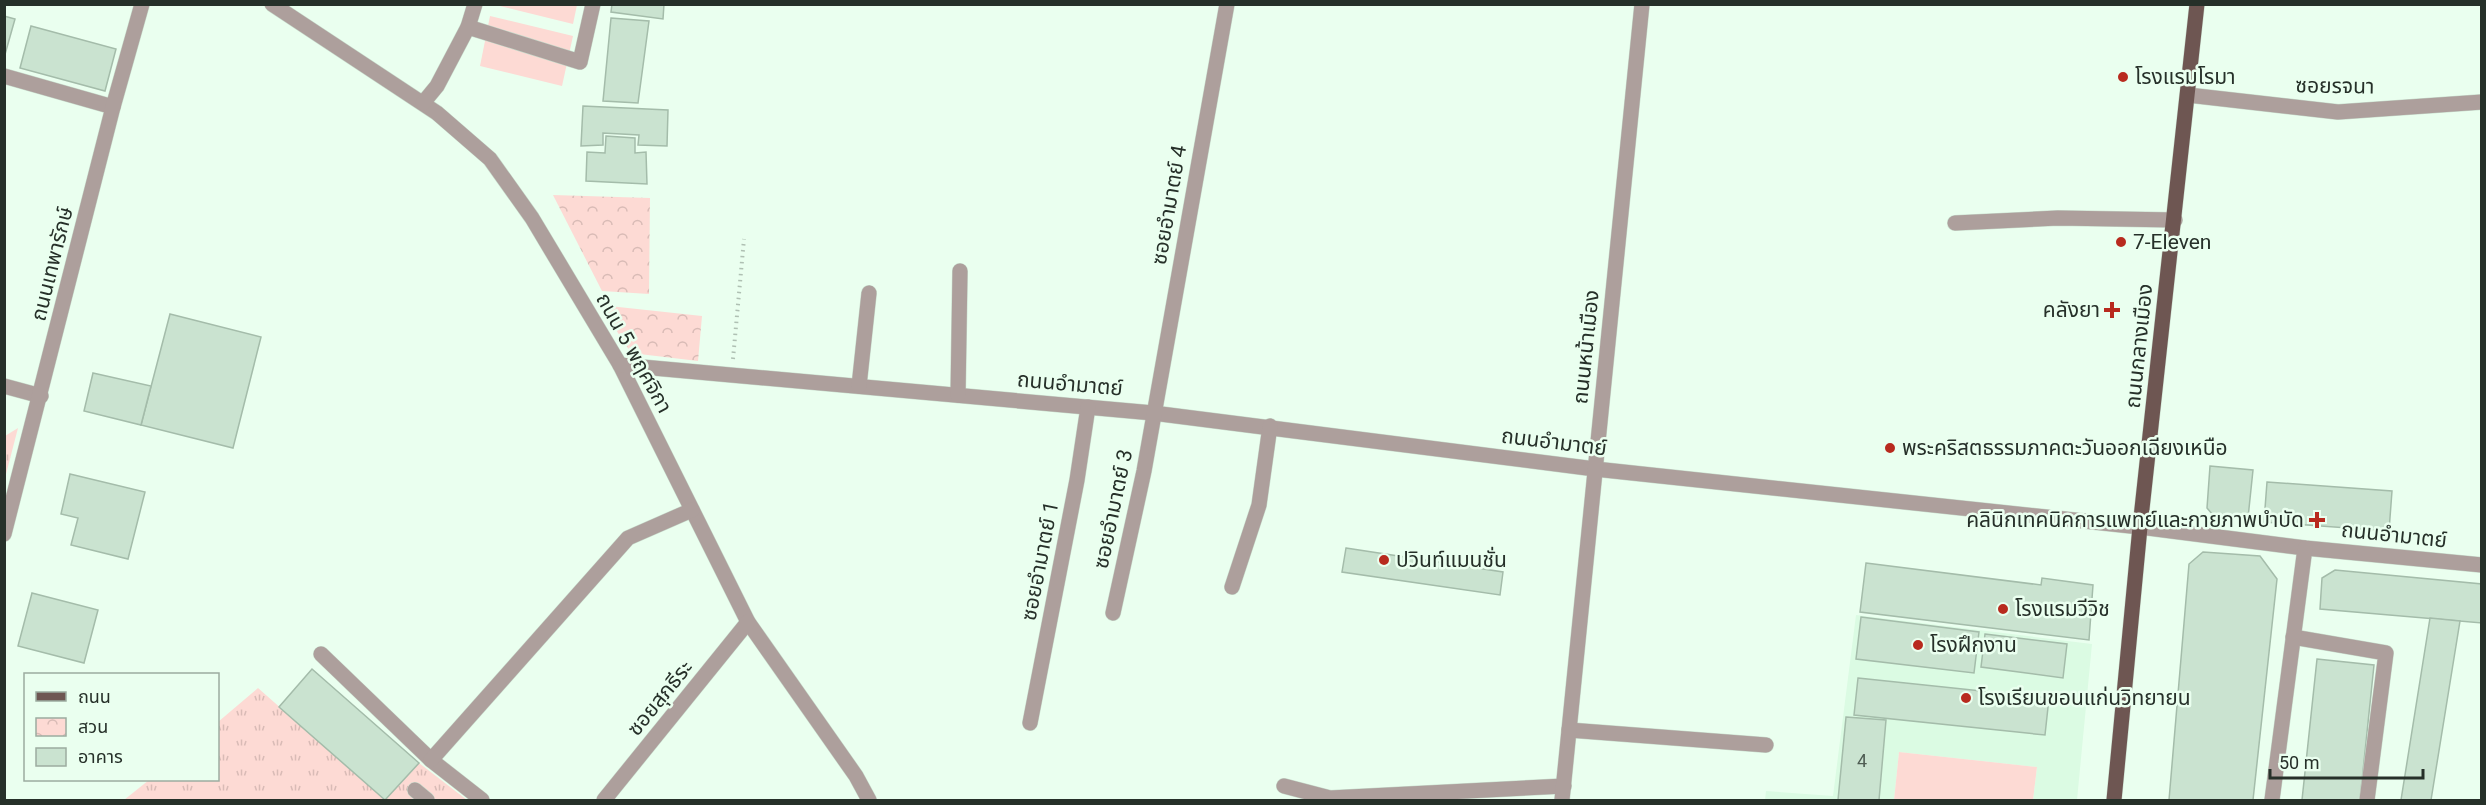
<svg xmlns="http://www.w3.org/2000/svg" width="2486" height="805" font-family="Roboto,'Noto Sans Thai',sans-serif">
<style>
.built{fill:#dbfbe3}
.grass{fill:url(#grass-tufts)}
.park{fill:url(#park-crowns)}
.garden{fill:#fddad4}
.building{fill:#cae3d0;stroke:#a4bcaa;stroke-width:1.5}
.lines{fill:none;stroke-linecap:round;stroke-linejoin:round}
.minor-casing{stroke:#c7dacb;stroke-width:16}
.major-casing{stroke:#c7dacb;stroke-width:16}
.path{stroke:#afc0b3;stroke-width:4;stroke-dasharray:1.5 4.5;stroke-linecap:butt}
.minor{stroke:#ad9f9c;stroke-width:15}
.major{stroke:#6e5652;stroke-width:15}
.poi-dot{fill:#b82a1e;stroke:#eaffef;stroke-width:2}
.labels{text-anchor:middle;dominant-baseline:central;stroke-width:5;stroke-linejoin:round;paint-order:stroke}
.number-label{font-size:18px;fill:#4f5d53}
.poi-label{font-size:21px;fill:#263029;stroke:#eaffef;text-anchor:start}
.street-label{font-size:21px;fill:#263029;stroke:#eaffef}
</style>
<defs>
<pattern id="grass-tufts" width="24" height="20" patternUnits="userSpaceOnUse" patternTransform="scale(1.5)"><rect width="24" height="20" fill="#fddad4"/><path d="M3 7l-1-3M5 7V3M7 7l1-3M15 17l-1-3M17 17v-4M19 17l1-3" fill="none" stroke="#d9bbb6"/></pattern>
<pattern id="park-crowns" width="20" height="18" patternUnits="userSpaceOnUse" patternTransform="scale(1.5)"><rect width="20" height="18" fill="#fddad4"/><path d="M2 6a3 3 0 1 1 6 0M12 15a3 3 0 1 1 6 0" fill="none" stroke="#d9bbb6"/></pattern>
</defs>
<rect width="100%" height="100%" fill="#eaffef"/>
<polygon class="built" points="1856,615 2092,644 2077,800 2033,800 2037,767 1899,752 1894,800 1765,800 1766,791 1833,796"/>
<g class="grass">
<polygon points="18,428 5,478 5,436"/>
<polygon points="258,688 385,800 419,763 467,800 124,800 149,780 218,780 218,722"/>
</g>
<g class="park">
<polygon points="553,195 650,198 649,294 602,291"/>
<polygon points="600,305 702,316 698,361 631,353"/>
</g>
<g class="garden">
<polygon points="496,5 577,5 573,24"/>
<polygon points="490,16 573,36 562,86 480,66"/>
<polygon points="1899,752 2037,767 2033,800 1894,800"/>
</g>
<g class="building">
<polygon points="612,4 664,4 663,19 611,12"/>
<polygon points="4,16 15,19 4,58"/>
<polygon points="611,18 649,21 638,103 603,101"/>
<polygon points="31,26 116,49 105,91 20,68"/>
<polygon points="583,106 668,110 667,146 638,145 639,135 603,133 603,145 581,146"/>
<polygon points="606,136 635,138 635,153 646,152 647,184 586,181 587,152 605,153"/>
<polygon points="170,314 261,337 233,448 141,425"/>
<polygon points="93,373 151,386 141,425 84,411"/>
<polygon points="2210,466 2253,470 2248,518 2213,515 2207,508"/>
<polygon points="70,474 145,492 128,559 71,545 78,518 61,514"/>
<polygon points="2267,482 2392,491 2389,531 2264,522"/>
<polygon points="1346,548 1503,572 1500,595 1342,572"/>
<polygon points="2203,552 2260,556 2277,579 2253,800 2169,800 2189,564"/>
<polygon points="1866,563 2041,585 2042,578 2093,585 2089,640 1860,612"/>
<polygon points="2335,570 2482,584 2482,623 2320,609 2322,578"/>
<polygon points="32,593 98,610 84,663 18,646"/>
<polygon points="1861,617 1979,632 1974,673 1856,659"/>
<polygon points="2430,618 2460,621 2431,800 2401,800"/>
<polygon points="1985,634 2067,644 2063,678 1981,667"/>
<polygon points="2317,659 2374,665 2360,800 2302,800"/>
<polygon points="312,669 419,763 385,800 279,707"/>
<polygon points="1858,678 2049,698 2045,735 1854,715"/>
<polygon points="1846,717 1886,720 1879,800 1838,800"/>
</g>
<g class="lines">
<g class="minor-casing">
<g id="minor">
<polyline points="272,4 437,113 490,159 532,218 620,365 748,622 856,776 869,800"/>
<polyline points="468,27 475,4"/>
<polyline points="4,76 113,107"/>
<polyline points="2188,95 2338,112 2482,102"/>
<polyline points="423,103 437,86 468,27 580,62 593,4"/>
<polyline points="1955,223 2058,218 2175,220"/>
<polyline points="620,365 1153,413 1595,469 2140,527 2305,548 2482,565"/>
<polyline points="4,386 41,396"/>
<polyline points="859,386 869,293"/>
<polyline points="958,395 960,271"/>
<polyline points="4,534 113,107 142,4"/>
<polyline points="1232,587 1259,505 1270,426"/>
<polyline points="1113,613 1144,471 1227,4"/>
<polyline points="2293,637 2386,653 2367,800"/>
<polyline points="321,654 431,760 482,800"/>
<polyline points="1030,723 1077,480 1088,407"/>
<polyline points="1569,730 1766,745"/>
<polyline points="431,760 628,538 692,510"/>
<polyline points="1284,786 1330,798 1564,786"/>
<polyline points="415,790 427,800"/>
<polyline points="604,800 748,622"/>
<polyline points="1562,800 1642,4"/>
<polyline points="2272,800 2305,548"/>
</g>
</g>
<g class="major-casing">
<polyline id="major" points="2114,800 2140,527 2197,4"/>
</g>
<polyline class="path" points="733,359 744,239"/>
<use href="#minor" class="minor"/>
<use href="#major" class="major"/>
</g>
<g class="poi-dot">
<circle cx="2123" cy="77" r="6"/>
<circle cx="2121" cy="242" r="6"/>
<path d="M2109 301h6v6h6v6h-6v6h-6v-6h-6v-6h6z"/>
<circle cx="1890" cy="448" r="6"/>
<path d="M2314 511h6v6h6v6h-6v6h-6v-6h-6v-6h6z"/>
<circle cx="1384" cy="560" r="6"/>
<circle cx="2003" cy="609" r="6"/>
<circle cx="1918" cy="645" r="6"/>
<circle cx="1966" cy="698" r="6"/>
</g>
<g class="labels">
<g class="number-label">
<text x="1862" y="760">4</text>
</g>
<g class="poi-label">
<text x="2135" y="77">โรงแรมโรมา</text>
<text x="2133" y="242">7-Eleven</text>
<text x="2100" y="310" text-anchor="end">คลังยา</text>
<text x="1902" y="448">พระคริสตธรรมภาคตะวันออกเฉียงเหนือ</text>
<text x="2304" y="520" text-anchor="end">คลินิกเทคนิคการแพทย์และกายภาพบำบัด</text>
<text x="1396" y="560">ปวินท์แมนชั่น</text>
<text x="2015" y="609">โรงแรมวีวิช</text>
<text x="1930" y="645">โรงฝึกงาน</text>
<text x="1978" y="698">โรงเรียนขอนแก่นวิทยายน</text>
</g>
<g class="street-label">
<text transform="translate(2335 86) rotate(1)">ซอยรจนา</text>
<text transform="translate(1169 205) rotate(-80)">ซอยอำมาตย์ 4</text>
<text transform="translate(52 264) rotate(-76)">ถนนเทพารักษ์</text>
<text transform="translate(2139 346) rotate(-84)">ถนนกลางเมือง</text>
<text transform="translate(1586 347) rotate(-84)">ถนนหน้าเมือง</text>
<text transform="translate(634 353) rotate(61)">ถนน 5 พฤศจิกา</text>
<text transform="translate(1070 384) rotate(5)">ถนนอำมาตย์</text>
<text transform="translate(1554 442) rotate(7)">ถนนอำมาตย์</text>
<text transform="translate(1113 509) rotate(-78)">ซอยอำมาตย์ 3</text>
<text transform="translate(2394 535) rotate(6)">ถนนอำมาตย์</text>
<text transform="translate(1040 561) rotate(-79)">ซอยอำมาตย์ 1</text>
<text transform="translate(660 698) rotate(-51)">ซอยสุภธีระ</text>
</g>
</g>
<rect width="2486" height="805" fill="none" stroke="#263029" stroke-width="12"/>
<rect x="24" y="673" width="195" height="108" fill="#eaffef" stroke="#9caca0" stroke-width="1.5"/>
<rect x="36" y="692" width="30" height="9" fill="#6e5652" stroke="#9caca0" stroke-width="1.5"/>
<text x="78" y="703" font-size="18" fill="#263029">ถนน</text>
<rect x="36" y="718" width="30" height="18" fill="url(#park-crowns)" stroke="#9caca0" stroke-width="1.5"/>
<text x="78" y="733" font-size="18" fill="#263029">สวน</text>
<rect x="36" y="748" width="30" height="18" fill="#cae3d0" stroke="#9caca0" stroke-width="1.5"/>
<text x="78" y="763" font-size="18" fill="#263029">อาคาร</text>
<path d="M2270 769v9h153v-9" fill="none" stroke="#263029" stroke-width="3"/>
<text x="2279" y="769" font-size="18" fill="#263029" stroke="#eaffef" stroke-width="4.5" paint-order="stroke">50 m</text>
</svg>
